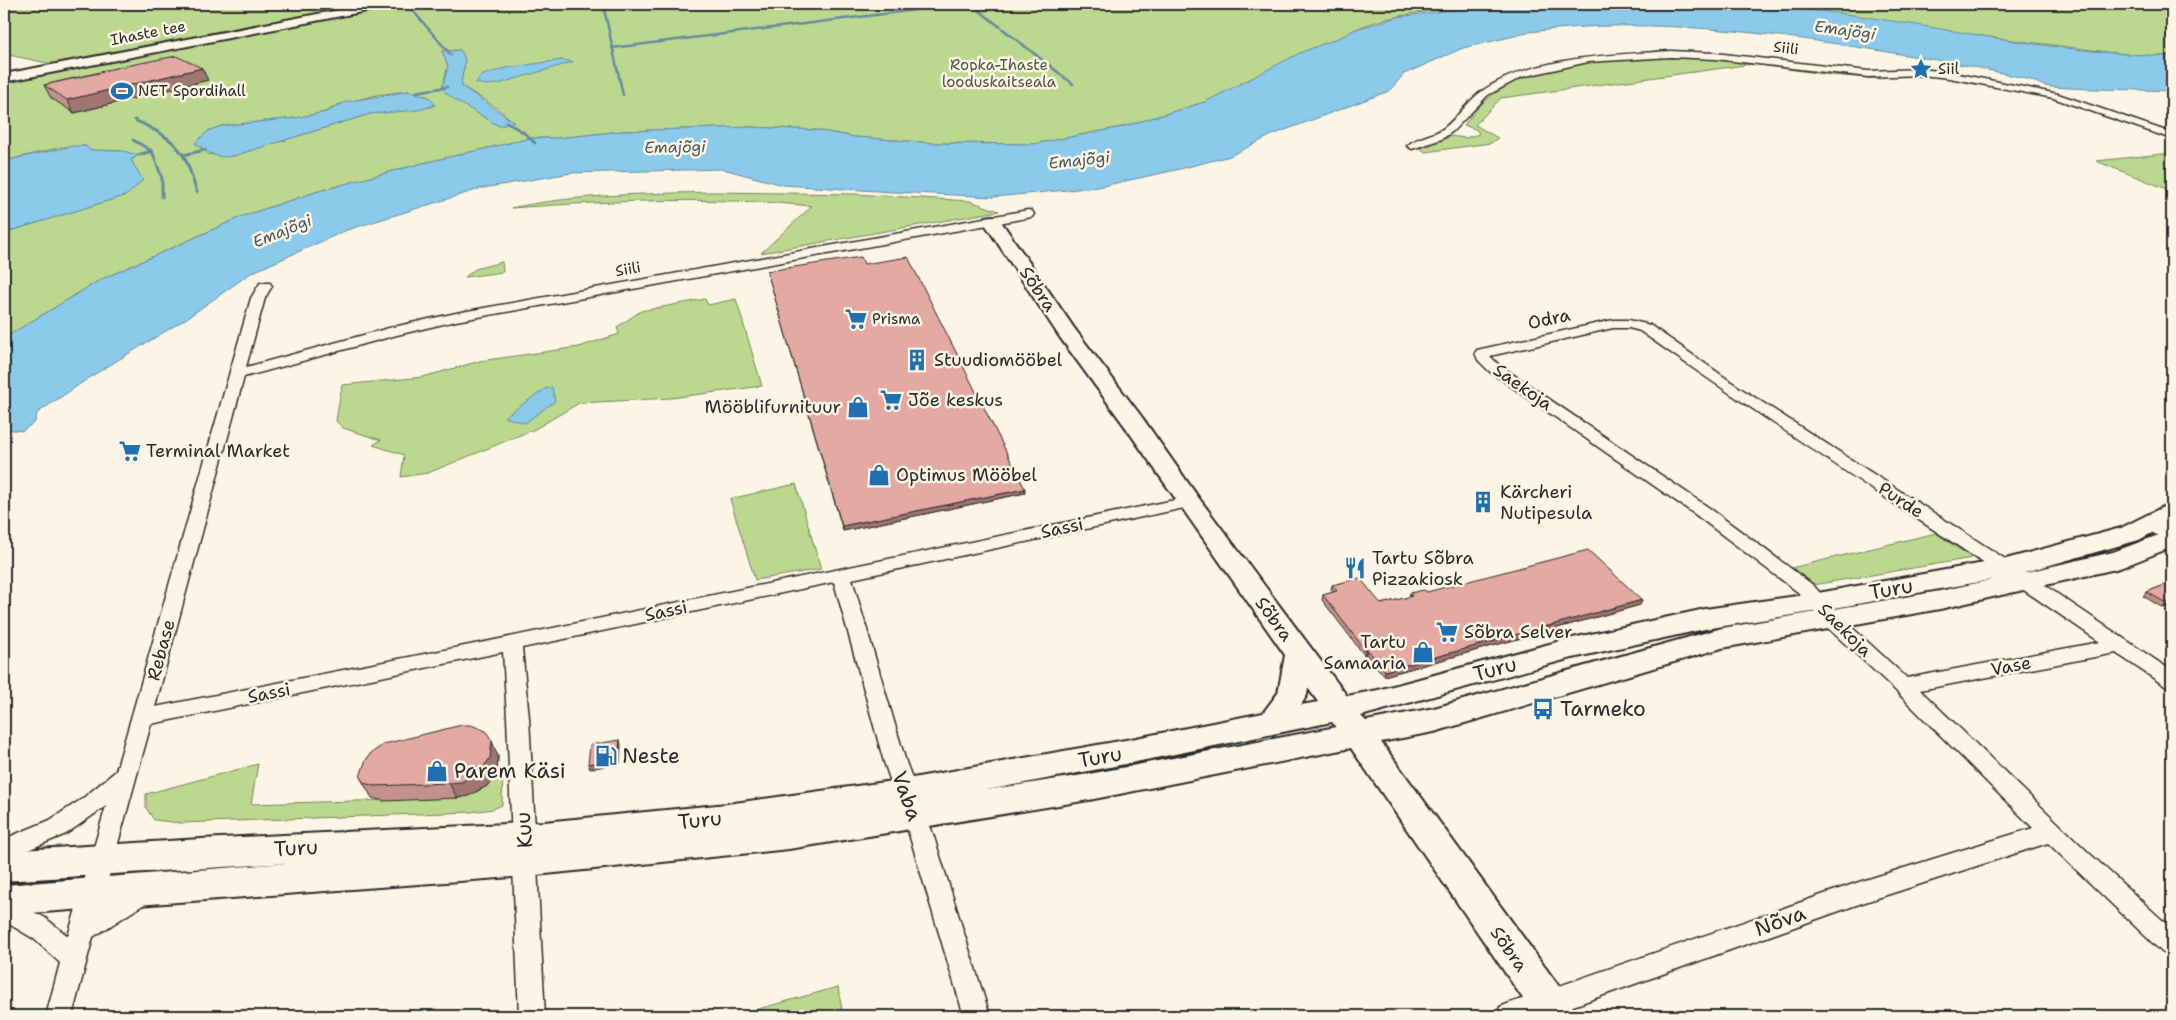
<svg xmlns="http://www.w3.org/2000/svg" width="2176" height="1020" font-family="'Shantell Sans',sans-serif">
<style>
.green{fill:#bcd88f;stroke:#74825d;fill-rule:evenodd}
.water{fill:#8bcaeb;stroke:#658a9e}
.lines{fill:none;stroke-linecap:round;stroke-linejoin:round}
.stream-far1{stroke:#658a9e;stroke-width:2.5}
.stream{stroke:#658a9e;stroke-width:3}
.street-casing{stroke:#2b2b2b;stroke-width:3}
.secondary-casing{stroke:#2b2b2b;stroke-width:4}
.street{fill:#fcf5e5;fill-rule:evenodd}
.secondary{fill:#fcf5e5;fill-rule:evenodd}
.wall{fill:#c4918c;stroke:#2b2b2b}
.shaded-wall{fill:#a07672;stroke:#2b2b2b}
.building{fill:#e4a9a3;stroke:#2b2b2b}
.labels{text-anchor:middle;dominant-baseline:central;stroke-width:5;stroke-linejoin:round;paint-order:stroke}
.far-street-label{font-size:15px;fill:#2b2b2b;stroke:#fcf5e5}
.far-park-label{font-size:15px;fill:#4f5644;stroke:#fcf5e5}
.far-poi-label{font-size:15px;fill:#2b2b2b;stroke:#fcf5e5;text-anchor:start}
.far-water-label{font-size:16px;font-style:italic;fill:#485b65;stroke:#fcf5e5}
.street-label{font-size:18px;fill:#2b2b2b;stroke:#fcf5e5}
.poi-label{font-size:18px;fill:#2b2b2b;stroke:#fcf5e5;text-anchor:start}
.near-street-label{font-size:21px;fill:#2b2b2b;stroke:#fcf5e5}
.near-poi-label{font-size:21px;fill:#2b2b2b;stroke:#fcf5e5;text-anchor:start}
</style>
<rect width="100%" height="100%" fill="#fcf5e5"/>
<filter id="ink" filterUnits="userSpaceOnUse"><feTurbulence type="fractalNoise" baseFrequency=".02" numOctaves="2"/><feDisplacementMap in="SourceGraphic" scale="10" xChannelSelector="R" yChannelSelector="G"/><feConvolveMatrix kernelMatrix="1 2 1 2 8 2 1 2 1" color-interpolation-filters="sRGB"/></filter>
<g filter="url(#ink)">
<g class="green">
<polygon points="4,4 368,4 368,5 52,64 4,54"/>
<path d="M402 4H1498C1461 7 1374 14 1346 35L1205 102 1122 127 1034 144 932 143 855 137 816 130 752 127 622 131 559 138H531L419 164 319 191 243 216 100 280 4 338V233L127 195 131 160 137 156 123 151 90 150 86 146 62 147 4 161V81ZM460 50C471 63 459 73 462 86L497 108 514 122 499 126 446 93 443 85 448 66 442 51ZM408 91 429 97 432 107 370 114 233 156 208 154 195 143 208 131 221 126 295 118 326 112 337 105 377 95Z"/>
<polygon points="1716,4 2172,4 2172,56 2131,55 1964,34 1838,13"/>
<path d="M1654 57H1695L1870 76 1881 79 1830 75 1753 64 1501 98 1475 125 1498 138 1491 143 1425 152 1420 148 1431 145 1451 136 1465 138 1479 134 1477 130 1464 125C1470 118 1476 109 1484 102 1527 63 1600 60 1654 57Z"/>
<polygon points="2172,153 2172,191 2096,161"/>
<path d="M713 192 854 194 970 201 999 211 761 253 812 206C712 196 611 201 511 208 578 194 645 194 713 192Z"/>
<polygon points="502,262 503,272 465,277 475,269"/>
<polygon points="705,299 708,305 736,299 762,386 671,398 579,403 535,429 428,473 401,477 404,455 373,445 381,440 343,428 336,421 342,385 423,377 480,361 579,347 619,334 617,327 641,311"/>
<polygon points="796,484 821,569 755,580 730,499"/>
<polygon points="1936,533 1972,558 1813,585 1791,568"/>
<polygon points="258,764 251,804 458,798 481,789 503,772 502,805 493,809 471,812 181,823 154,820 146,808 146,794"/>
<polygon points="838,987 843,1016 733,1016"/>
</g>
<g class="water">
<path d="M1498 4C1611 4 1726 0 1838 13 1949 28 2060 54 2172 56V91C2132 89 2092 90 2052 87 2043 87 2035 81 2027 79 1999 72 1970 66 1942 61 1804 38 1662 13 1522 33L1519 35 1463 48 1404 74 1389 91 1272 135 1230 156 1176 170 1098 187 994 197 893 192 783 185 723 169 571 173 483 188 347 230 251 273 184 320 95 374 37 413 35 422 22 431 4 429V338L100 280 243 216 319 191 419 164 531 138H559L622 131 752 127 816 130 855 137 932 143 1034 144 1122 127 1205 102 1302 52 1346 35 1353 30 1398 17Z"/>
<path d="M460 50C471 63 459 73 462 86L514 122 499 126 458 102 446 93 441 87 443 85 448 66 442 51Z"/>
<polygon points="562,60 573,62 498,84 487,85 476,83 480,76 505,68"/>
<path d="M408 91 429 97 435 105 419 110 370 114 233 156C215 159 209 153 195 143L208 131 221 126 295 118 326 112 345 102Z"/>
<polygon points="73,146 86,146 90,150 123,151 138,155 131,160 143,180 127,195 4,233 4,161"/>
<polygon points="552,387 555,401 525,423 504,417 545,389"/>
</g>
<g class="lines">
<g class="stream-far1">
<polyline points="603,4 623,95"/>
<polyline points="971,4 1073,84"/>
<polyline points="1353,4 1362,7"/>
<polyline points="408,5 451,55"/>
<polyline points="612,48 963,4"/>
<polyline points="416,92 447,87"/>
</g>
<g class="stream">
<path d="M135 120C152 129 172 137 183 155 190 166 192 180 197 192"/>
<polyline points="506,122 523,132 535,143"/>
<polyline points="133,140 152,151 138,155"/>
<polyline points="152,151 162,178 162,197"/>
<polyline points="183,155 205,150"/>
</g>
<g class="street-casing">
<g id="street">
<path d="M1671 51 1715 53 1868 71 1921 69 1949 72 2058 94 2172 133V139L2053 98 1949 78 1921 75 1868 77 1715 59 1671 57 1588 62 1522 77 1488 95 1453 131 1442 139 1412 149 1407 146C1415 137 1433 136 1444 128 1458 117 1468 101 1482 91 1533 56 1612 55 1671 51Z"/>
<path d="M1028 210 1032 211 1034 214 1032 217 456 321 397 335 244 377 155 707 490 641 1189 497 1195 498 1198 502 1195 506 1189 507 852 579 906 762 933 834 990 1016H964L909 834 884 762 834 582 522 648 529 718 545 1016H519L507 718 503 652 151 724 101 905C115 896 129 882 146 887L149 895 146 903 93 937 72 1016H46L60 963 34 939 4 921V899L44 917 68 936 106 806 66 834 4 860V839L50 820 82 799 116 771 251 298 260 283H270L272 286 265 298 246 367 389 328 456 313Z"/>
<path d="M1613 320H1629L1650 325 1737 386 2013 564 2172 671V689L2165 686 2116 653 1920 690 2088 852 2172 929V956L2163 953 2048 843 1862 903 1545 1016H1497L1500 1007 1510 1003 1862 881 2033 828 1890 685 1830 630 1799 593 1696 515 1489 371 1478 360 1475 353 1477 350ZM1613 328H1629L1640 331C1791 438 1948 537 2100 642L1907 678 1844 620 1813 585 1708 507 1499 365 1490 356Z"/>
<path d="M2152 518 2172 528V542C2163 539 2149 532 2143 524L2146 520Z"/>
</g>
</g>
<g class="secondary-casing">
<g id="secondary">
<polygon points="370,4 393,4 387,7 4,82 4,74"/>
<path d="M992 216 998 217 1074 328 1141 416 1198 497 1347 696 1378 690 1568 639 1705 609 1818 593 2006 559 2121 528 2163 507 2172 504V522L2139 540 2014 575 2113 552 2172 530V547L2120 568 1940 609 1722 648 1434 732 1381 742 1571 1003 1576 1016H1535L1351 748 1089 800 789 849 526 876 4 915V885L287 863 4 881V851L201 839 544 822 727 804 907 779 1131 739 1263 713 1278 693 1285 655 1124 425 1059 336 983 221 986 217ZM1995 579 1940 591 1722 628 1434 708 1366 721 1361 716 1568 659 1705 629 1818 611ZM1308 688 1318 702 1301 705 1307 695ZM1332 722 1336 727 1089 774 987 790 1131 763Z"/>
</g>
</g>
<use href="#street" class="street"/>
<use href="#secondary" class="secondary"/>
</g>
<g class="wall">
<polygon points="101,71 208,80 74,113 51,98 44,85 101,72"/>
<polygon points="864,264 1025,493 843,531 767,271"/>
<polygon points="2172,582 2172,604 2163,608 2143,596 2147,592"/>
<polygon points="1332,585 1381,604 1409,597 1410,593 1427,592 1642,600 1640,605 1384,676 1366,654 1364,655 1322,600 1323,595 1334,592 1331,590"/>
<polygon points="498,756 497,773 487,786 468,796 457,798 384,801 372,798 360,777"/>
</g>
<g class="shaded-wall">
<polygon points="202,68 208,80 74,113 67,100"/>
<polygon points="1025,489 1025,493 843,531 842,526"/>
<polygon points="1642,600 1640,605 1384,676 1385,671"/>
<polygon points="2172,601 2172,604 2163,608 2166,603"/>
<polygon points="1367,649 1366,654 1364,655 1365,650"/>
<polygon points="620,740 621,745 620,763 590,769 588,764"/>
<polygon points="492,741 498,756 497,773 487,786 468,796 457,798 449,783"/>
</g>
<g class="building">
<polygon points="176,56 202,68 67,100 44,85 103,72 101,71"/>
<polygon points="861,257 864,264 908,257 1025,489 842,526 767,271"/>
<polygon points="1588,550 1642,600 1385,671 1367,649 1365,650 1323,595 1337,591 1332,585 1360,578 1381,604 1412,596 1410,593 1424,590 1427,592"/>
<polygon points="2172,582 2172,601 2166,603 2147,592"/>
<polygon points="462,725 471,725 486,731 492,741 490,758 480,772 461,782 449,783 375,786 364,783 360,777 365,762 370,754 384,744"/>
<polygon points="620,740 618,758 588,764 590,745"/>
</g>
</g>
<defs>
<g id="sight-bare" transform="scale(1.725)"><path d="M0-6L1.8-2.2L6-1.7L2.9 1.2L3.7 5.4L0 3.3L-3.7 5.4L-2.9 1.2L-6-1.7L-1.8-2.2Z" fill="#1f6fb2" stroke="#fcf5e5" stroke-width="2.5" paint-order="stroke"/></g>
<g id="stadium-bare" transform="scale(1.725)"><path d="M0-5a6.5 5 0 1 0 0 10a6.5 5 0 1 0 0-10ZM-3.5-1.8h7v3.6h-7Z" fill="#1f6fb2" stroke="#fcf5e5" stroke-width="2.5" paint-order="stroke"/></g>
<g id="supermarket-bare" transform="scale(1.725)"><path d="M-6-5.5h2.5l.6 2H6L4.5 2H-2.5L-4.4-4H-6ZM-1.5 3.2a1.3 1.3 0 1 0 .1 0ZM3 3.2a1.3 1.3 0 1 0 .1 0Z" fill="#1f6fb2" stroke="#fcf5e5" stroke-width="2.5" paint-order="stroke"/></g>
<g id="building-bare" transform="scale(1.725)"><path d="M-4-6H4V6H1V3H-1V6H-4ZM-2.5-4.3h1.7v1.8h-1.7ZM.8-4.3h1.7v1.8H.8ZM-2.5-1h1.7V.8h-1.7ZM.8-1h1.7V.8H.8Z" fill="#1f6fb2" stroke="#fcf5e5" stroke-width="2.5" paint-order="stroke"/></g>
<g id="shop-bare" transform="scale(1.725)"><path d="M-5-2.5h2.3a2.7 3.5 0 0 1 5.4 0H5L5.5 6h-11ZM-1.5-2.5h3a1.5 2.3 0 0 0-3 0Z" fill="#1f6fb2" stroke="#fcf5e5" stroke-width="2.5" paint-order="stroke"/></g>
<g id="restaurant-bare" transform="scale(1.725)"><path d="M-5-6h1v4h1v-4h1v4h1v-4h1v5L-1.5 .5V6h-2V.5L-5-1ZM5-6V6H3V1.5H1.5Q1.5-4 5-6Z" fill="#1f6fb2" stroke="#fcf5e5" stroke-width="2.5" paint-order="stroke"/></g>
<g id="bus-bare" transform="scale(1.725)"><path d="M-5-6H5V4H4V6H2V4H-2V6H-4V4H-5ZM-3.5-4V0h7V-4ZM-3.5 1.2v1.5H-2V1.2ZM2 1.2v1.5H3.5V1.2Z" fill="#1f6fb2" stroke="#fcf5e5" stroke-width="2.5" paint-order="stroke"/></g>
<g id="fuel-bare" transform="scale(1.725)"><path d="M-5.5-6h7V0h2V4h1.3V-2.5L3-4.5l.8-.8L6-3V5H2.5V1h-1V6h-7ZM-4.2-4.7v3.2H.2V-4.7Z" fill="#1f6fb2" stroke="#fcf5e5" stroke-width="2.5" paint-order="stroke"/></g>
</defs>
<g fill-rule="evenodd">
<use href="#sight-bare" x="1921" y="69"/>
<use href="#stadium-bare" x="122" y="91"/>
<use href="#supermarket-bare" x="856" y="319"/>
<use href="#building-bare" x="917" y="360"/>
<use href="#supermarket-bare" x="891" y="400"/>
<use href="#shop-bare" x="858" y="407"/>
<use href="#supermarket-bare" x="130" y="451"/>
<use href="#shop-bare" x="879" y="475"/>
<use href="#building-bare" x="1483" y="502"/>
<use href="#restaurant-bare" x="1355" y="568"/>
<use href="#supermarket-bare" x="1447" y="632"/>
<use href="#shop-bare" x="1423" y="652"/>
<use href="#bus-bare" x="1543" y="709"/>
<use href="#fuel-bare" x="606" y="756"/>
<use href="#shop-bare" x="437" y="771"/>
</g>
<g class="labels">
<g class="far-street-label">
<text transform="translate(148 33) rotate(-11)">Ihaste tee</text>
<text transform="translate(1786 48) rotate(7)">Siili</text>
<text transform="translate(628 269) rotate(-10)">Siili</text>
</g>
<g class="far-park-label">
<text x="999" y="65">Ropka-Ihaste<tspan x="999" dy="17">looduskaitseala</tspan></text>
</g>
<g class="far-poi-label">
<text x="1938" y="69">Siil</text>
<text x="138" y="91">NET Spordihall</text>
<text x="872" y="319">Prisma</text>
</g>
<g class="far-water-label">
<text transform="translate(1845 30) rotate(8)">Emajõgi</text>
<text transform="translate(675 147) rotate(-1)">Emajõgi</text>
<text transform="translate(1079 160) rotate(-6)">Emajõgi</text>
<text transform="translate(282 231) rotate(-22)">Emajõgi</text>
</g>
<g class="street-label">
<text transform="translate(1038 289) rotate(56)">Sõbra</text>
<text transform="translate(1549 319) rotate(-12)">Odra</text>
<text transform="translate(1523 387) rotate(35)">Saekoja</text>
<text transform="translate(1901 500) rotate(33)">Purde</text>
<text transform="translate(1062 528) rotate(-12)">Sassi</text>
<text transform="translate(666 611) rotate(-12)">Sassi</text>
<text transform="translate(1274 619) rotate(54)">Sõbra</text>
<text transform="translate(1845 630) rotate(45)">Saekoja</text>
<text transform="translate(161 650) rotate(-75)">Rebase</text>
<text transform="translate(2011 666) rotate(-11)">Vase</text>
<text transform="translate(269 693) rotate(-11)">Sassi</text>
<text transform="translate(1509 949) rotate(55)">Sõbra</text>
</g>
<g class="poi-label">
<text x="934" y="360">Stuudiomööbel</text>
<text x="908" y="400">Jõe keskus</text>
<text x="841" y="407" text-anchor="end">Mööblifurnituur</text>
<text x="146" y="451">Terminal Market</text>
<text x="896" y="475">Optimus Mööbel</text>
<text x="1500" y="492">Kärcheri<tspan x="1500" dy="21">Nutipesula</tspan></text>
<text x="1372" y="558">Tartu Sõbra<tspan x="1372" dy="21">Pizzakiosk</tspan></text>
<text x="1464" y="632">Sõbra Selver</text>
<text x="1406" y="642" text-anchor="end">Tartu<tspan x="1406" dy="21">Samaaria</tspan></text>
</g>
<g class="near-street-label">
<text transform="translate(1891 589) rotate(-10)">Turu</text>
<text transform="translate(1495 669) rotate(-15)">Turu</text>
<text transform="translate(1100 757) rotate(-10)">Turu</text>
<text transform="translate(907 796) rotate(70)">Vaba</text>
<text transform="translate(700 820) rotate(-6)">Turu</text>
<text transform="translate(524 830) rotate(-94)">Kuu</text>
<text transform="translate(296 848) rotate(-3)">Turu</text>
<text transform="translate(1780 921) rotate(-20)">Nõva</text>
</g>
<g class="near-poi-label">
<text x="1560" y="709">Tarmeko</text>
<text x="622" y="756">Neste</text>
<text x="454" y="771">Parem Käsi</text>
</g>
</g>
<rect width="2176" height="1020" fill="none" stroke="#fcf5e5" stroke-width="20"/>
<rect x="10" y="10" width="2156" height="1000" fill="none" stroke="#2b2b2b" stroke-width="2" filter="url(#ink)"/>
</svg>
